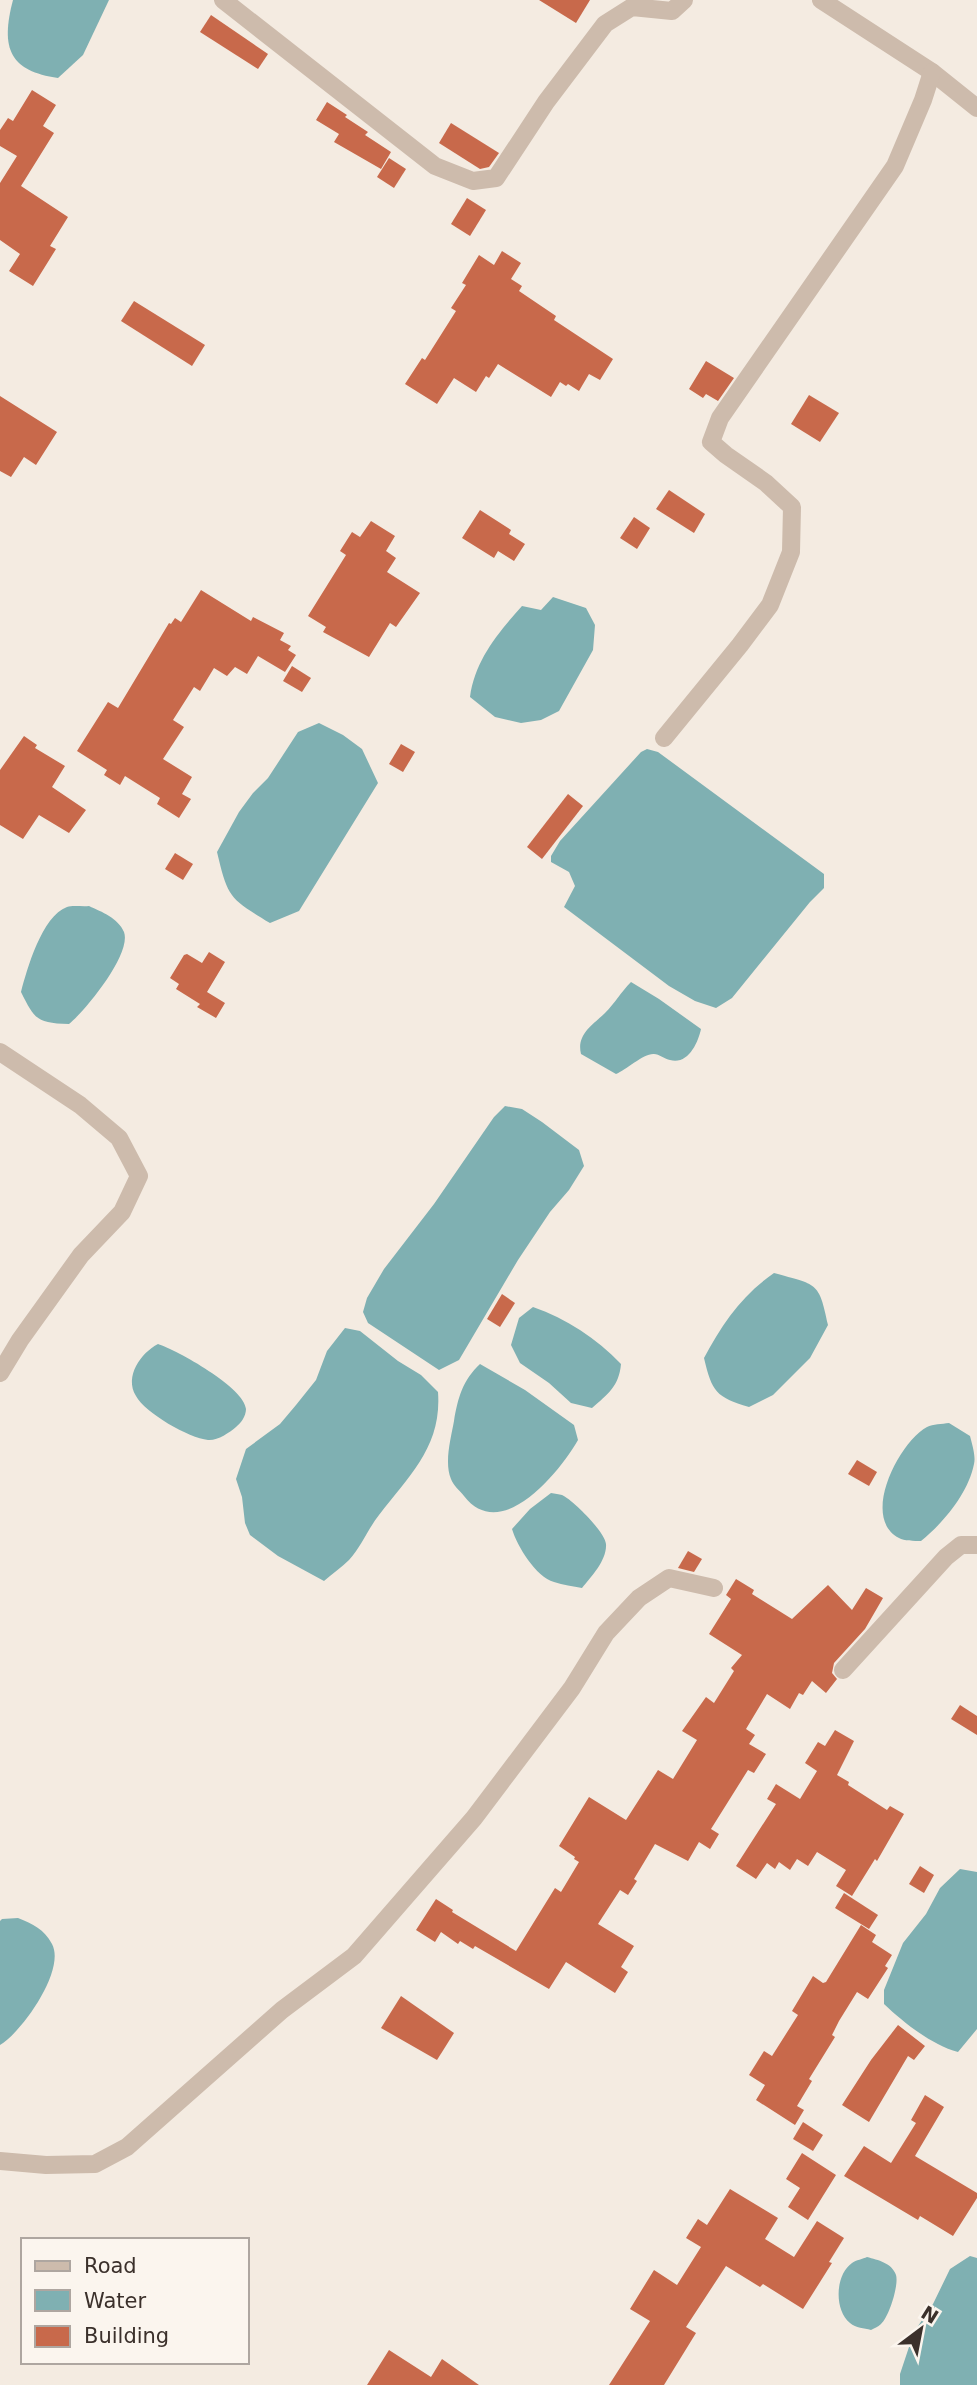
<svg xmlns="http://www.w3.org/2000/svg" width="977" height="2385" font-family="'DejaVu Sans',sans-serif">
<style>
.water{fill:#7fb0b2}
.building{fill:#c8694b}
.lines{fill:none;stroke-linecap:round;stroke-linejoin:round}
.minor{stroke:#cdbbac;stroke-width:18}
</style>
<rect width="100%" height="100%" fill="#f4ebe1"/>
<g class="water">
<path d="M13 0H109L83 55 58 78C10 71 0 49 13 0Z"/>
<path d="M553 597 586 608 595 625 593 650 559 711 541 720 521 723 495 717 470 697C475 660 498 633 522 606L541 610Z"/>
<path d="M319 723 343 735 362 749 378 783 299 911 270 923C229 898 228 898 217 852L239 812 253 793 268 778 298 732Z"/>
<polygon points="647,749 658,752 824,874 824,888 810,902 732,998 716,1008 695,1001 669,986 564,907 575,886 569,872 551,862 551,856 560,841 641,752"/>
<path d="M89 906C102 912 118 918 124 932 132 954 85 1011 69 1024 37 1023 35 1020 21 992 27 969 42 916 67 907 73 905 83 907 89 906Z"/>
<path d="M631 982 659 999 701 1029C698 1043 688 1065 670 1060 665 1059 659 1054 654 1054 644 1053 626 1070 616 1074L581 1054C576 1034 594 1024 605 1013 615 1003 621 992 631 982Z"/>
<polygon points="505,1106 522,1109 542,1122 579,1150 584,1166 569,1190 550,1212 518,1260 459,1360 439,1370 368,1323 363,1312 367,1298 384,1269 434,1204 494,1117"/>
<path d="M774 1273C817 1285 819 1281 828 1325L810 1358 773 1395 749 1407C716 1397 712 1392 704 1358 722 1324 742 1295 774 1273Z"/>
<path d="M533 1307C567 1319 596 1338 621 1364 619 1386 608 1394 592 1408L571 1403 549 1383 520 1363 511 1345 519 1318Z"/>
<path d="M345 1328 360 1331 398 1361 421 1375 438 1392C442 1446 410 1475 379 1515 368 1529 361 1547 349 1560 342 1567 332 1574 324 1581L278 1556 250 1535 245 1523 242 1497 236 1479 246 1449 280 1424 296 1405 316 1380 327 1351Z"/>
<path d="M158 1344C177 1350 245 1388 246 1409 246 1416 241 1423 236 1427 229 1433 217 1441 208 1440 189 1438 145 1413 136 1396 124 1376 141 1353 158 1344Z"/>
<path d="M480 1364 525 1390 574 1425 578 1440C559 1473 501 1544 464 1496 460 1491 453 1485 451 1479 444 1462 451 1438 454 1421 458 1397 463 1380 480 1364Z"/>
<path d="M949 1423 970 1436C972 1444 976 1456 974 1464 968 1494 943 1523 921 1541 914 1541 904 1541 899 1538 860 1518 899 1442 927 1427 933 1424 942 1424 949 1423Z"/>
<path d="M551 1493C555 1494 559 1494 562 1495 573 1500 605 1532 606 1544 607 1560 592 1576 582 1588 573 1586 563 1585 554 1582 536 1577 517 1546 512 1529L530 1509Z"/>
<path d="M960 1869 977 1872V2029L958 2052C932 2045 904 2023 884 2004V1990L903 1943 926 1914 940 1888Z"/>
<path d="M18 1918C33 1924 44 1929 52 1944 66 1970 22 2032 0 2045V1921L2 1919Z"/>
<polygon points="970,2256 977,2258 977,2385 900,2385 900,2374 914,2332 933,2304 950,2269"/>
<path d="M867 2257C878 2260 892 2263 896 2275 899 2285 889 2317 881 2324 878 2327 874 2328 871 2330 864 2328 856 2328 850 2323 834 2310 835 2275 852 2263 856 2260 863 2259 867 2257Z"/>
</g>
<g class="building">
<polygon points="539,0 590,0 576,23"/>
<polygon points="211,15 268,54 258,69 200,32"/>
<polygon points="32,90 56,105 43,126 54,133 21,186 68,217 50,246 56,249 33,286 9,271 20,254 0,240 0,183 17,156 0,146 0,130 8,118 13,121"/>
<polygon points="327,102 347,115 345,117 368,132 365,135 391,152 381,169 334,142 339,134 316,120"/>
<polygon points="451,123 499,153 489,167 480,169 439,143"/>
<polygon points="389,158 406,169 394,188 377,177"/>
<polygon points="467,198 486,210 470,236 451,224"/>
<polygon points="502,251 521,263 511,279 522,286 519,291 556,316 554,320 613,359 600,380 589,374 579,391 568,384 566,386 560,382 551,397 498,364 489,378 486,376 476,392 454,378 437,404 405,384 422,358 425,360 456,311 451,308 466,285 462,283 479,255 494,265"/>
<polygon points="134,301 205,345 192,366 121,321"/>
<polygon points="706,361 734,378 718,401 706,394 703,398 689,389"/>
<polygon points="809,395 839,413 820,442 791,424"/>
<polygon points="0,396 57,432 36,465 24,457 11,477 0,471"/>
<polygon points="669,490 705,514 694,533 656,509"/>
<polygon points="480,510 511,530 509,534 525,544 514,561 498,551 494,558 462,538"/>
<polygon points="634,517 650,528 637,549 620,538"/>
<polygon points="371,521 395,536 386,551 396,558 387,572 420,593 396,627 390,623 369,657 323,632 326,627 308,616 346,555 340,551 352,532 360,537"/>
<polygon points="201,590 251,621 253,617 284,633 280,640 291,646 288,650 296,655 285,672 258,656 247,674 235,667 227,676 214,668 200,691 194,687 173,720 184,727 163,759 192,777 182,794 191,799 179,818 157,804 160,798 125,776 120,785 104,775 107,770 77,751 108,702 118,708 169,623 171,624 175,618 181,622"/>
<polygon points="292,666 311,678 302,692 283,681"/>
<polygon points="24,736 37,745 35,748 65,766 52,787 86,810 69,833 39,815 23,839 0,825 0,770"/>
<polygon points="401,744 415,752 403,772 389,764"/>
<polygon points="568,794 583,806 542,859 527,847"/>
<polygon points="175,853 193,864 183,880 165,869"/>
<polygon points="209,952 225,962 207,992 225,1003 216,1018 197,1007 200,1004 176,989 179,984 170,978 184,955 187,954 202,963"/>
<polygon points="502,1294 515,1303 500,1327 487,1319"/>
<polygon points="857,1460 877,1472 869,1486 848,1474"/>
<polygon points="688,1551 702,1559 694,1572 678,1568"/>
<polygon points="736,1579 754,1590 752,1594 792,1619 828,1585 852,1610 866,1588 883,1598 865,1629 834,1663 832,1673 837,1679 826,1693 812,1681 803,1695 799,1693 790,1709 767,1694 746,1729 755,1735 749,1744 766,1754 754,1773 748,1770 711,1829 719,1834 710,1849 699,1842 688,1861 655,1844 634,1879 637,1881 628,1895 620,1890 598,1924 634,1946 621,1967 628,1972 615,1993 566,1962 549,1989 475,1946 473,1949 460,1941 458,1944 441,1932 435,1942 416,1930 436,1899 453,1910 452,1912 516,1951 555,1888 561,1892 579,1862 574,1859 575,1857 559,1846 589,1797 626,1820 658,1770 673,1779 697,1740 682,1731 706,1697 714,1703 734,1671 731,1668 742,1655 709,1634 731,1599 726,1595"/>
<polygon points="960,1705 977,1716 977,1735 951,1719"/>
<polygon points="835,1730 854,1741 837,1775 849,1782 848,1785 887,1810 890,1806 904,1814 877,1861 875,1859 852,1896 836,1886 846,1870 817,1852 808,1866 797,1859 790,1870 779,1862 775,1869 767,1863 756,1879 736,1866 776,1804 767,1799 776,1784 800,1799 817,1771 805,1763 818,1742 825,1746"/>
<polygon points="920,1866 934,1875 924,1893 909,1884"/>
<polygon points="844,1893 878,1915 869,1929 835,1908"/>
<polygon points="861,1925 876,1935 872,1942 892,1955 885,1966 888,1968 868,1999 857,1992 839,2021 832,2035 835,2037 809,2079 812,2081 797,2106 804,2110 795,2125 756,2100 765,2085 749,2075 764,2051 772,2056 798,2015 792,2011 813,1976 823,1983 826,1982"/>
<polygon points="401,1996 454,2033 437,2060 381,2028"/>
<polygon points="898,2025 925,2046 914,2060 908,2056 869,2122 842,2105 871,2060"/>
<polygon points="925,2095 944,2107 915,2156 977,2193 977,2198 953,2236 920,2216 918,2220 844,2176 864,2146 891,2163 916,2123 911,2120"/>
<polygon points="803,2122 823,2135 813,2151 793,2139"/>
<polygon points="802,2153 836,2175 808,2220 788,2207 800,2188 786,2179"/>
<polygon points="730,2189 778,2218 765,2239 794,2257 817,2221 844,2238 829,2262 832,2263 803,2309 763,2284 760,2287 726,2266 686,2327 696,2333 664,2385 609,2385 650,2321 630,2309 654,2270 677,2285 701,2247 686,2238 698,2219 707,2225"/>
<polygon points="389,2350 431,2377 442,2359 479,2385 367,2385"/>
</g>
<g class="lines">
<g class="minor">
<polyline points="223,0 435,166 473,181 496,178 546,102 605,24 632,7 672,11 684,0"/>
<polyline points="821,0 932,72 977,108"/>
<polyline points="664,738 740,645 770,605 791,552 792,507 766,483 726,455 711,442 720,418 895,166 923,100 932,72"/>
<polyline points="0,1052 80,1105 119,1138 139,1176 122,1212 81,1255 20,1340 0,1373"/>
<polyline points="843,1670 946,1557 961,1545 977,1545"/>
<polyline points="0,2161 46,2165 95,2164 127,2147 282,2010 354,1956 474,1818 572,1688 606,1633 639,1598 669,1578 714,1588"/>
</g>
</g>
<rect x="21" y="2238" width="228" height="126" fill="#fbf5ee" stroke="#aea6a0" stroke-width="2"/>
<rect x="35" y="2261" width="35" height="10" fill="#cdbbac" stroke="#aea6a0" stroke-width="2"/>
<text x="84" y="2273" font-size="21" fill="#3b302b">Road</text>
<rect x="35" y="2290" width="35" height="21" fill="#7fb0b2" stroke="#aea6a0" stroke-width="2"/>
<text x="84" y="2308" font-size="21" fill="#3b302b">Water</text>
<rect x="35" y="2326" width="35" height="21" fill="#c8694b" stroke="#aea6a0" stroke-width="2"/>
<text x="84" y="2343" font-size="21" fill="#3b302b">Building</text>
<g transform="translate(921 2329) rotate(32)" stroke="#fbf5ee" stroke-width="5" paint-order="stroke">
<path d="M0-5L12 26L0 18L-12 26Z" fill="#3b302b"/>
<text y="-10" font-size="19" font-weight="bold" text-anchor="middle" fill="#3b302b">N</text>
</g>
</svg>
